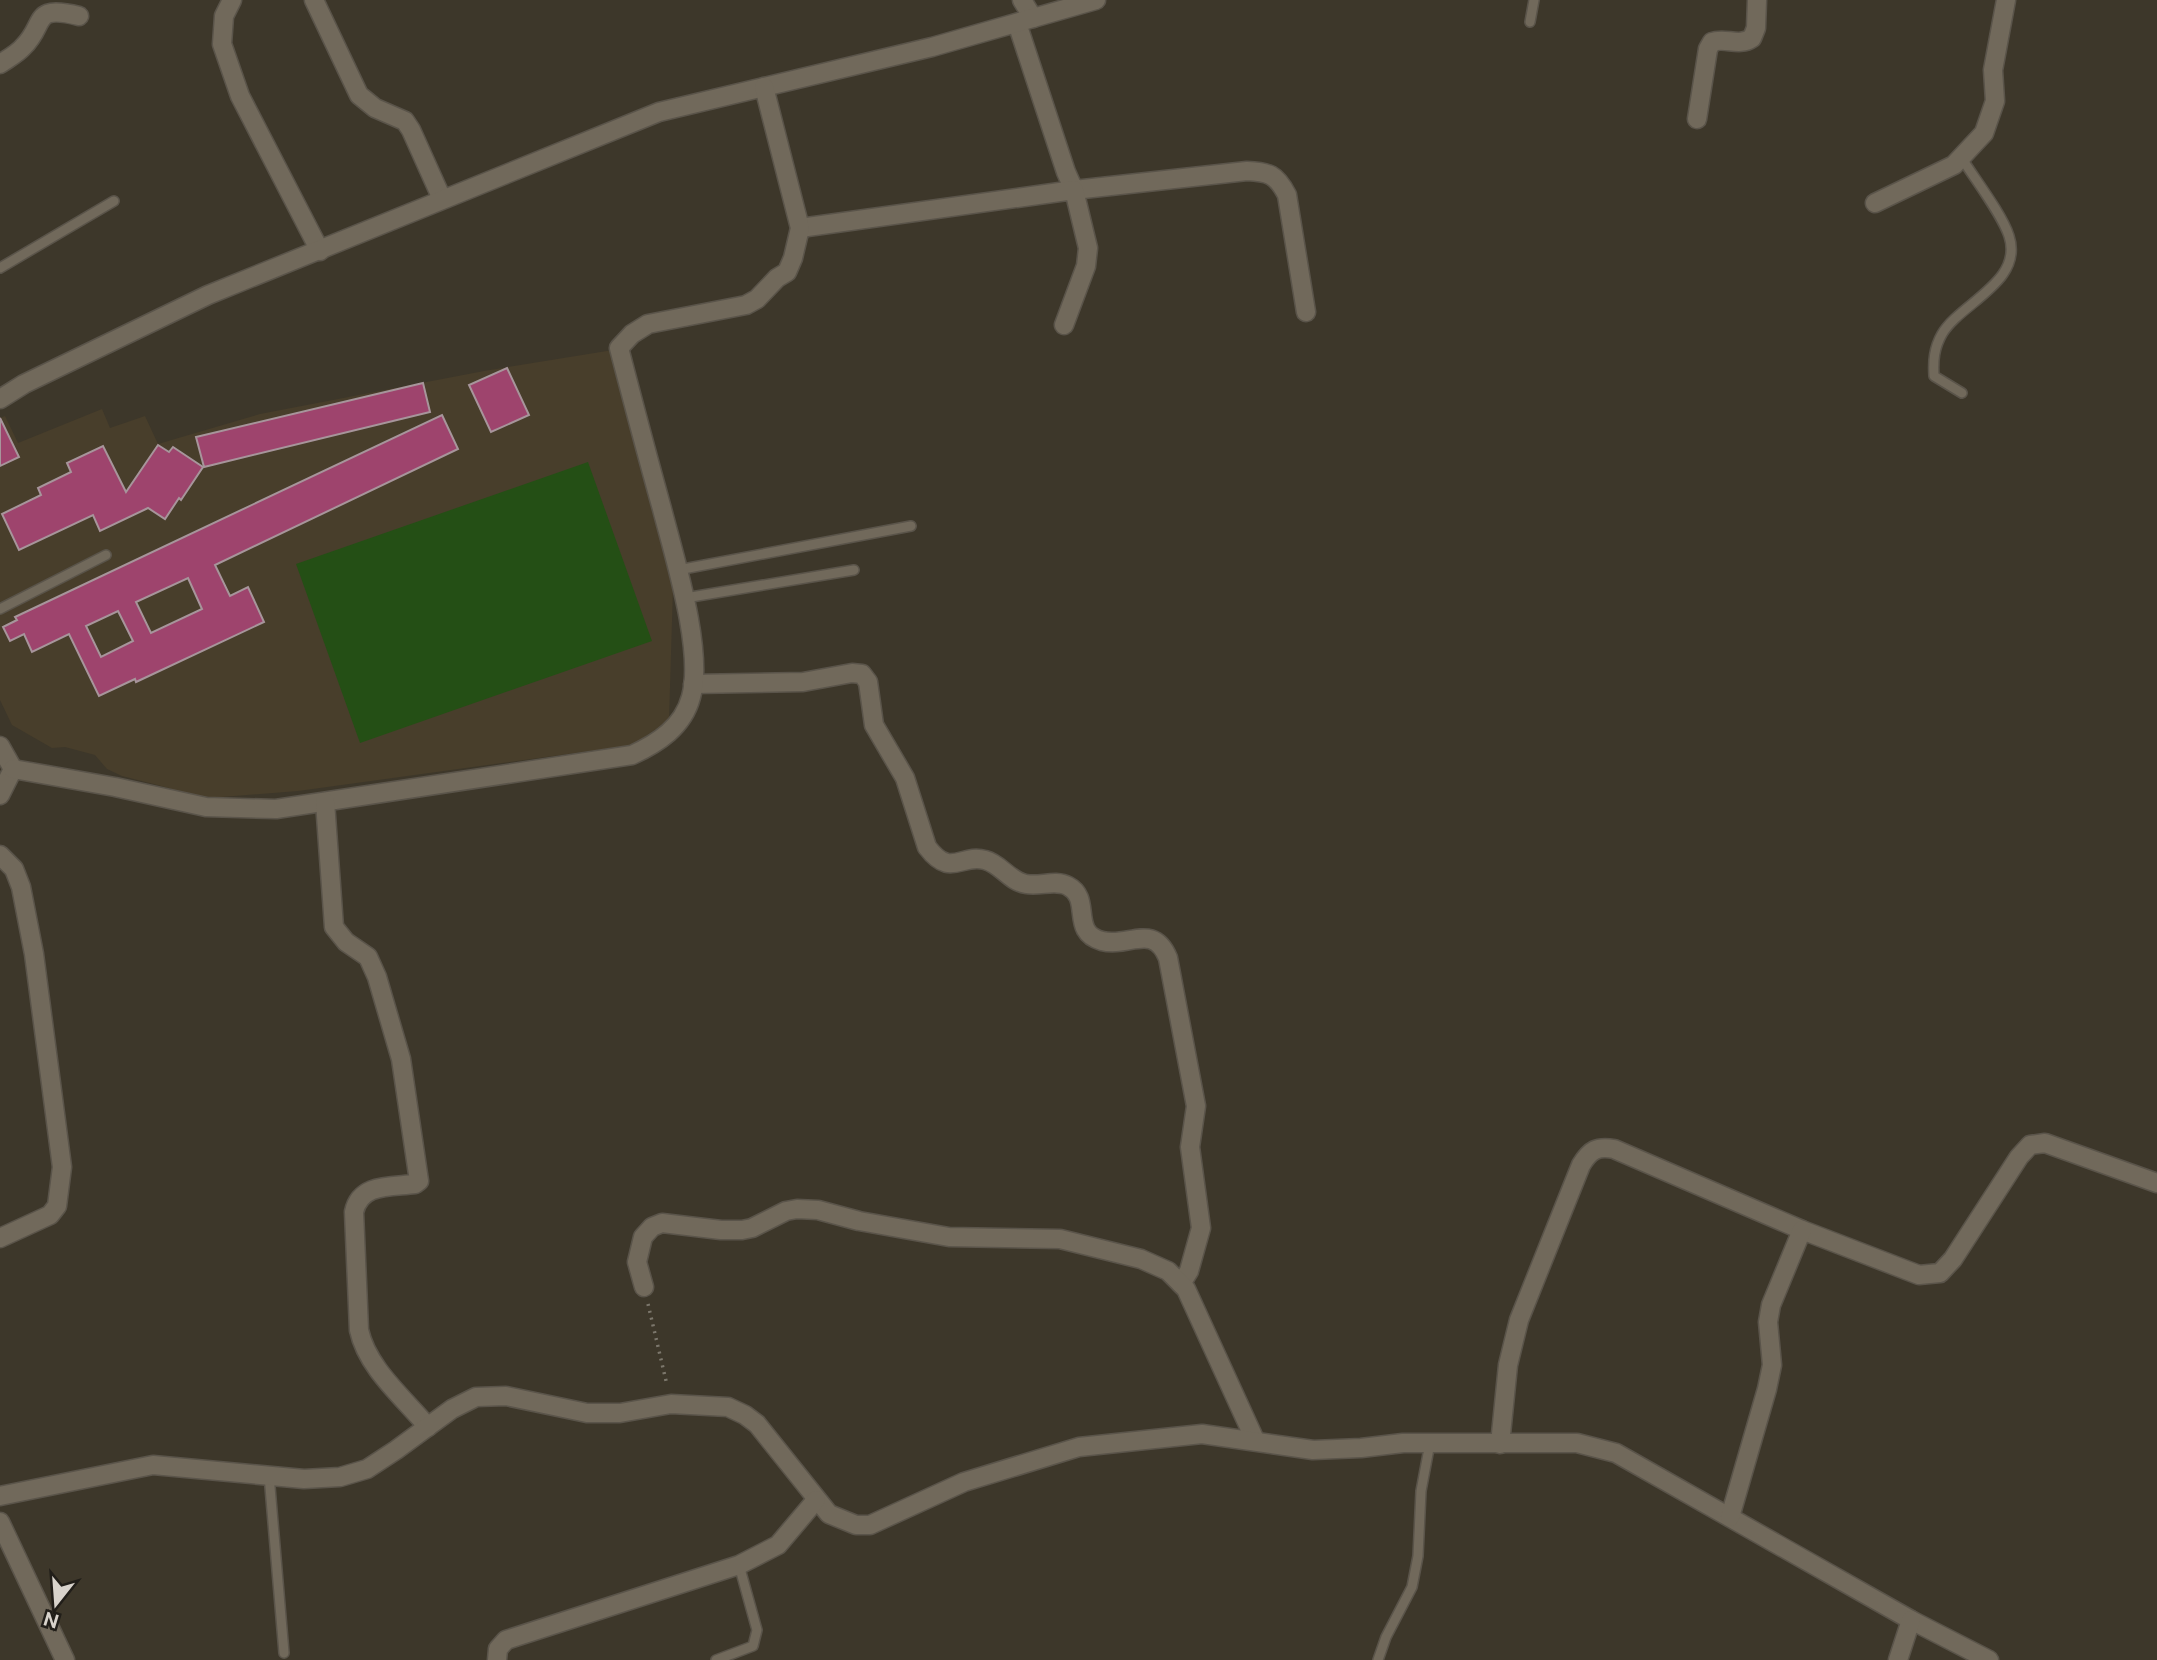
<svg xmlns="http://www.w3.org/2000/svg" width="2157" height="1660" font-family="'Public Sans',sans-serif">
<style>
.built{fill:#483e2b}
.green{fill:#244f15}
.building{fill:#9e446d;stroke:#a7959b;stroke-width:2;fill-rule:evenodd}
.lines{fill:none;stroke-linecap:round;stroke-linejoin:round}
.lane-casing{stroke:#5a544a;stroke-width:12}
.street-casing{stroke:#5a544a;stroke-width:21}
.path{stroke:#7c776c;stroke-width:3.5;stroke-dasharray:2 5;stroke-linecap:butt}
.lane{stroke:#71695b;stroke-width:9}
.street{stroke:#71695b;stroke-width:18}
</style>
<rect width="100%" height="100%" fill="#3d372a"/>
<polygon class="built" points="613,350 673,588 669,720 633,745 298,791 197,799 169,788 122,776 107,769 95,755 65,747 52,748 12,725 0,700 0,418 5,416 18,443 102,409 110,428 145,416 158,444 260,414 484,371"/>
<polygon class="green" points="588,462 652,641 360,743 296,564"/>
<g class="building">
<polygon points="507,368 529,415 491,432 469,385"/>
<polygon points="423,383 430,412 204,467 196,437"/>
<path d="M442 415 458 449 215 565 230 596 248 587 264 622 136 682 135 679 99 696 69 634 32 652 24 634 10 641 3 627 17 620 15 617ZM188 578 202 609 151 633 136 602ZM118 611 133 641 101 657 86 626Z"/>
<polygon points="0,418 19,457 0,466"/>
<polygon points="158,445 169,452 173,447 203,467 181,500 179,498 165,519 148,508 100,531 93,515 19,550 2,514 41,495 38,488 71,472 67,463 103,446 126,492"/>
</g>
<g class="lines">
<g class="lane-casing">
<g id="lane">
<polyline points="1530,22 1534,0"/>
<path d="M1961 157C1974 178 2002 214 2009 236 2024 282 1960 303 1942 334 1934 348 1933 361 1934 376L1962 393"/>
<polyline points="0,268 114,201"/>
<polyline points="678,570 911,526"/>
<polyline points="685,598 854,570"/>
<polyline points="0,609 106,555"/>
<polyline points="269,1475 284,1653"/>
<polyline points="716,1660 753,1646 757,1630 739,1565"/>
<polyline points="1378,1660 1386,1637 1412,1587 1418,1556 1421,1491 1430,1443"/>
</g>
</g>
<g class="street-casing">
<g id="street">
<polyline points="232,0 224,16 222,44 240,96 320,251"/>
<polyline points="314,0 359,95 375,108 405,121 411,130 442,199"/>
<polyline points="1022,0 1033,18"/>
<path d="M1017 23 1066 172 1074 190 1247 171C1269 172 1276 174 1287 195L1306 312"/>
<path d="M0 64C7 59 17 54 23 47 47 24 30 4 79 16"/>
<path d="M1697 119 1708 49 1712 42C1725 37 1739 47 1752 38L1756 28 1757 0"/>
<polyline points="1875,203 1954,165 1984,133 1995,101 1993,70 2006,0"/>
<polyline points="800,228 1074,190 1088,248 1086,266 1064,325"/>
<polyline points="0,399 24,384 208,295 659,112 932,47 1096,0"/>
<path d="M693 684 803 682 852 673 862 674 868 682 874 725 905 778 927 847C951 879 961 853 985 860 1001 864 1009 881 1026 884 1040 887 1055 879 1068 886 1093 899 1069 932 1102 941 1129 948 1153 922 1168 958L1196 1106 1190 1147 1201 1228 1189 1271 1181 1284"/>
<polyline points="0,746 13,769 0,795"/>
<path d="M13 769 115 787 206 807 276 809 632 755C658 743 683 727 691 697 704 651 674 556 662 509 647 455 633 402 619 348L632 334 648 324 746 305 757 299 777 278 787 272 793 258 800 228 764 87"/>
<path d="M325 802 334 927 346 942 368 957 377 977 401 1059 419 1181 415 1184C391 1187 360 1183 354 1212L359 1330C367 1368 404 1398 428 1427"/>
<polyline points="0,855 14,869 21,887 34,954 62,1167 57,1206 50,1215 0,1238"/>
<polyline points="644,1287 637,1262 643,1237 652,1227 662,1223 721,1230 742,1230 752,1228 786,1211 797,1209 818,1210 859,1221 949,1237 1060,1239 1141,1259 1168,1271 1186,1289 1255,1440"/>
<path d="M1500 1444 1508 1365 1519 1320 1581 1165C1590 1150 1597 1146 1614 1149L1802 1230 1919 1275 1940 1273 1953 1259 2019 1157 2030 1145 2045 1143 2157 1183"/>
<polyline points="0,1496 153,1465 304,1479 340,1477 367,1469 396,1450 452,1409 476,1397 506,1396 587,1413 620,1413 671,1404 728,1407 745,1415 757,1424 829,1514 856,1525 870,1525 964,1482 1079,1447 1202,1434 1313,1450 1361,1448 1403,1443 1577,1443 1616,1453 1911,1620 1989,1660"/>
<polyline points="1730,1517 1767,1389 1772,1365 1768,1322 1771,1305 1802,1230"/>
<polyline points="0,1522 65,1660"/>
<polyline points="497,1660 498,1649 506,1640 739,1565 778,1545 816,1500"/>
<polyline points="1898,1660 1911,1620"/>
</g>
</g>
<polyline class="path" points="648,1304 667,1385"/>
<use href="#lane" class="lane"/>
<use href="#street" class="street"/>
</g>
<g transform="translate(56 1604) rotate(197)" stroke="#211e19" stroke-width="5" paint-order="stroke">
<path d="M0-5L12 26L0 18L-12 26Z" fill="#d8d3cc"/>
<text y="-10" font-size="19" font-weight="bold" text-anchor="middle" fill="#d8d3cc">N</text>
</g>
</svg>
